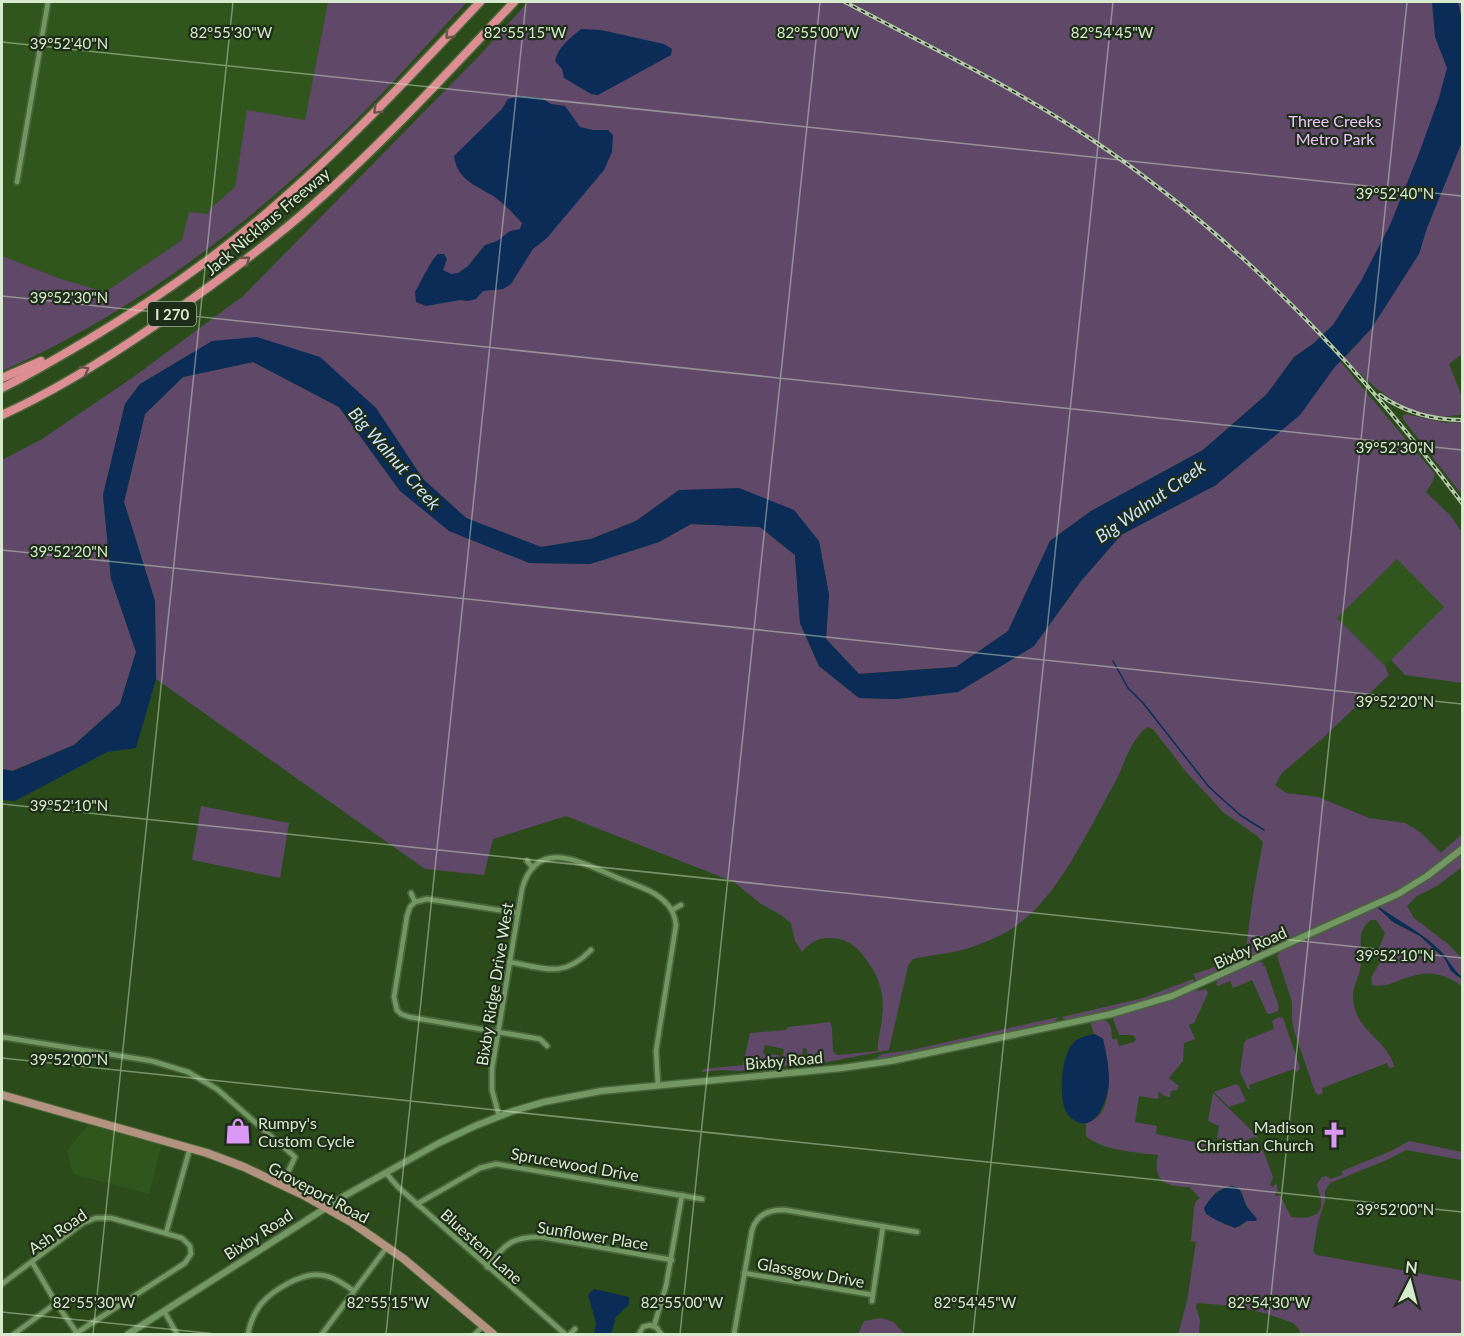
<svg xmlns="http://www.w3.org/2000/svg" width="1464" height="1336" font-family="Lato,sans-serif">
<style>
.built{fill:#30551d}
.green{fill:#604869;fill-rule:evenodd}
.water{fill:#0a2c57}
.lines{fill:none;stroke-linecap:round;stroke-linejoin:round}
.stream{stroke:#0a2c57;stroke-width:1.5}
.minor-casing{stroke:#49653a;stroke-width:8}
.tertiary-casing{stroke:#49653a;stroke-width:9}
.primary-casing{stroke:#49653a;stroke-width:10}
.motorway-casing{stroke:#49653a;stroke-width:11}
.minor{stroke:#739763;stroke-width:4.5}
.tertiary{stroke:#739763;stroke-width:6}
.primary{stroke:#b3927f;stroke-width:8}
.motorway{stroke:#dd8e92;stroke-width:8}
.rail-casing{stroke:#b4caaa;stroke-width:4}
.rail{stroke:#1e2d18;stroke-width:1.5;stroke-dasharray:4.5;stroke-linecap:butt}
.oneway{stroke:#6a5449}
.ticks{fill:none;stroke:#d7eace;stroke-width:1.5;stroke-opacity:0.45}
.labels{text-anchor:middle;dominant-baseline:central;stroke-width:4.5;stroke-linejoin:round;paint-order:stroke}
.shield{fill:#1e2d18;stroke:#a0b197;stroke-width:1.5}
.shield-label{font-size:15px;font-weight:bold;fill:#d7eace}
.park-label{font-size:16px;fill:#edc2fe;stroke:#1e2d18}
.street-label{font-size:16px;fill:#d7eace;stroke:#1e2d18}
.poi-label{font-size:16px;fill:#d7eace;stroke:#1e2d18;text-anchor:start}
.water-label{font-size:18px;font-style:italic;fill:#cbe1fe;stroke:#1e2d18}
.ticks-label{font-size:15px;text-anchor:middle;fill:#d7eace;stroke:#1e2d18;stroke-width:4.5;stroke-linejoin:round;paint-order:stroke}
</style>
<rect width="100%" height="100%" fill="#2b4b1b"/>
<g class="built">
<polygon points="2,2 328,2 305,121 247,110 235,187 211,208 182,240 105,292 58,278 2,256"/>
<polygon points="1397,559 1445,607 1385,666 1337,618"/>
<polygon points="88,1125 162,1144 149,1194 73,1174 67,1150"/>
</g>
<g class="green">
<path d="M328 2H467C428 43 390 87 349 127 247 226 132 314 2 371V256L58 278 105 292 182 240 189 212 207 214 211 208 235 187 247 110 305 120Z"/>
<path d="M528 2H1462V354L1449 364 1462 397V414C1414 425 1375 390 1344 358L1361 340 1339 317 1333 325 1313 344 1294 357 1267 394 1203 450 1091 511 1050 541 1009 631 956 667 859 674 826 639 829 595 819 541 679 490 636 521 591 539 541 547 466 518 423 479 376 408 257 338 140 384 125 404 103 495 111 579 136 652 120 704 74 745 12 771 2 769V460L42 439 132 378 243 296 478 57Z"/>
<path d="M1340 361 1435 474 1432 483 1426 492 1450 515 1462 532V683L1405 675 1391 660 1444 607 1397 559 1337 618 1385 666 1389 675 1323 738 1282 773 1275 785 1286 793 1318 797 1369 818 1405 823 1420 832 1441 853 1462 834V844L1413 883 1375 902 1197 982 1193 974C1214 968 1230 962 1246 948L1253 895 1263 842 1256 835 1224 813 1186 772 1153 729 1147 727C1128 743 1125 765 1113 786 1088 830 1057 900 1013 928 1001 936 985 942 972 947 956 953 930 955 913 959L908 966 889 1050 827 1062 808 1064 807 1049 803 1048 802 1057 805 1064 784 1066 782 1059 784 1049 765 1045 763 1054 779 1055 780 1066 739 1071 721 1070 702 1072 703 1069 743 1065 750 1033 786 1030 788 1027 830 1022 832 1028 833 1051 837 1055 878 1051C877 1040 881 1030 882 1019 885 995 880 977 865 958 859 949 850 941 839 939 824 936 812 939 802 952L795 941 791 923 781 915 761 904 734 882 566 816 493 839 484 875 425 869 156 679 155 601 124 502 145 414 183 377 253 362 339 407 400 491 529 563 590 564 659 542 691 524 760 527 795 555 800 623 819 666 859 698 896 699 958 692 1034 646 1081 581 1121 535 1216 485Z"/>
<polygon points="1405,414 1447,423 1462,422 1462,495 1403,419 1403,416"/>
<polygon points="201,806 289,823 280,878 192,860"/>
<path d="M1462 854V867L1437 886 1417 896 1407 906 1414 918 1448 944 1462 958V977C1450 968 1447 955 1434 945 1417 930 1397 920 1379 907L1421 885Z"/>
<path d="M1377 907 1393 922 1420 936 1445 959 1456 976 1462 979V986C1440 971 1426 970 1400 980 1390 984 1383 987 1372 985L1371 977 1379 965 1377 954 1385 933 1376 920H1371C1356 930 1362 946 1361 962 1361 975 1352 986 1353 998 1355 1033 1387 1037 1395 1069L1394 1067 1389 1068 1387 1063 1322 1088 1323 1093 1318 1095 1315 1092 1294 1031 1292 1020V1002L1277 956 1283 949Z"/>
<polygon points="1258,961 1264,963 1262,966 1265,966 1279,1007 1278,1011 1270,1014 1267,1013 1252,980 1233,988 1230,981 1218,986 1216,984 1218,980"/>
<polygon points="1193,979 1195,983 1136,1005 1065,1020 1062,1017 1143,998"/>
<path d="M1197 989 1198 991 1206 989 1208 993 1194 1023 1189 1025 1195 1039 1184 1043 1183 1061 1169 1078 1179 1086 1177 1090 1171 1091 1170 1097 1164 1096 1159 1091 1158 1099 1139 1096 1135 1122 1157 1126 1156 1134 1203 1144 1204 1140 1248 1150 1250 1154 1263 1150 1273 1177 1270 1185 1273 1187 1276 1183 1278 1191 1275 1192 1276 1196 1280 1195 1291 1217C1304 1219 1324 1218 1321 1200 1320 1194 1318 1190 1317 1184L1322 1177 1326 1176 1331 1179 1342 1175V1171L1391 1151 1409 1141 1462 1152V1160L1406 1150 1389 1159 1330 1183 1325 1191V1201L1318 1223 1313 1252 1317 1255 1462 1281V1334H1300L1299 1329 1293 1323 1264 1313 1234 1306 1197 1303 1196 1307 1200 1320 1199 1334H1178L1187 1301 1196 1242 1191 1241 1194 1207 1196 1201 1200 1198 1189 1187C1166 1187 1152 1181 1158 1155 1135 1152 1103 1151 1086 1136V1123C1118 1116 1108 1061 1103 1039L1094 1034 1090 1021C1108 1018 1112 1021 1112 1039H1117L1119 1046 1134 1042 1136 1039 1133 1035H1119L1113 1019 1115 1016 1168 1001ZM1233 1186 1241 1191 1247 1207 1257 1219 1247 1221 1239 1227C1222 1226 1215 1220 1206 1205L1216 1192Z"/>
<polygon points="1058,1017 1054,1023 882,1059 879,1060 877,1057 882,1054 911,1050"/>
<polygon points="1279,1017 1283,1018 1300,1067 1299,1070 1296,1072 1294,1069 1249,1085 1250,1089 1248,1089 1240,1072 1244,1043 1246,1040 1274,1029 1272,1021"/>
<polygon points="1236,1084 1239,1086 1246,1101 1229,1107 1214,1092"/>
<polygon points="1213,1093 1256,1135 1259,1139 1255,1137 1246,1140 1246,1144 1244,1144 1217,1138 1219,1126 1208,1121"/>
<polygon points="881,1318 893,1322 905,1334 858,1334 864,1321"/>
</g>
<g class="water">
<polygon points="1432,2 1458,2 1462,20 1462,142 1427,228 1419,254 1371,329 1334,368 1300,415 1216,485 1121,535 1081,581 1034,646 958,692 896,699 859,698 819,666 800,623 795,555 760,527 691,524 659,542 590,564 529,563 449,531 400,491 339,407 253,362 183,377 145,414 124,502 155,601 156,679 136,748 107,752 15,801 2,800 2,769 13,771 74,745 120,704 136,652 111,579 103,495 125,404 140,384 212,341 257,337 320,357 376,408 423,479 466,518 541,547 591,539 636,521 679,490 739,488 794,510 819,541 829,595 826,639 859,674 956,667 1008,631 1050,541 1091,511 1203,450 1267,394 1294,357 1313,344 1333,325 1361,281 1390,225 1418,156 1439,98 1447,68 1435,37"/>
<path d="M581 29 601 30 664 44 672 49 671 55 598 95 591 94 564 78 562 69 555 61C558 47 570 38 581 29Z"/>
<path d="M520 96 542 98 551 104 565 106 580 127 593 130H608L613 135 612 152 604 170 547 238 533 249 511 284 503 289 483 291 476 299 468 301 460 300 426 306 416 302 415 292C421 282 430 261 438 254H444L447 259 443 270 451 274 458 273 468 266 485 245 497 241 510 231 520 229 522 223C515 216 509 208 501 202 483 186 458 185 454 156L502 109 508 99Z"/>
<path d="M1377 907H1379C1397 920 1417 930 1434 945 1447 955 1451 968 1462 977V979L1451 971 1445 959 1420 936 1393 922Z"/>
<path d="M1095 1034 1103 1039C1106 1052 1109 1067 1109 1080 1109 1099 1094 1139 1070 1117 1057 1106 1061 1059 1071 1046 1077 1037 1085 1036 1095 1034Z"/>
<path d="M1228 1187C1243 1184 1241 1196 1247 1207 1250 1211 1254 1215 1257 1219L1256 1221H1247L1235 1228 1216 1220 1206 1214 1204 1208C1211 1197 1216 1191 1228 1187Z"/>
<polygon points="594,1289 629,1297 629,1304 616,1317 611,1334 594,1334 596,1323 588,1295"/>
</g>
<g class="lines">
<polyline class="stream" points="1113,661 1128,688 1143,703 1209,787 1240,815 1264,830"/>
<g class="minor-casing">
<g id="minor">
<polyline points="17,182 48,2"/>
<polyline points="527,861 533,868"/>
<polyline points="411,893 415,902"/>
<polyline points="415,902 427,899 518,913"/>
<polyline points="672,910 681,905"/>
<path d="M509 962C545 968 563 979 591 950"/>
<polyline points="397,1010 401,1014 409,1017 540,1039 547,1046"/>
<polyline points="397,1010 394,997 407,916 410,907 415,902"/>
<polyline points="2,1037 152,1061 188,1072 217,1089 295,1157 282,1185"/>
<path d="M499 1116 492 1090V1069L522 889C537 835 584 864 618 878 634 885 655 890 667 904 673 910 675 917 676 925L656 1051 658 1085"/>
<polyline points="386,1173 398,1187 565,1334"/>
<polyline points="417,1204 480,1168 496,1164 702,1199"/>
<polyline points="166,1233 190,1148"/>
<polyline points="32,1262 56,1303 77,1333"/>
<path d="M487 1267C505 1245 511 1236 542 1237L672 1260"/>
<polyline points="744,1273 873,1295"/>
<polyline points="2,1284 83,1223 96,1218 111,1218 182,1238 190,1246 191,1254 185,1263 75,1334"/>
<polyline points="872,1301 883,1226"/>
<polyline points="164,1311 177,1334"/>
<polyline points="654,1326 666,1286 682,1195"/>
<polyline points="14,1334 56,1303"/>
<path d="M248 1334C250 1323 254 1313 261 1304 273 1290 301 1273 320 1275 333 1276 344 1284 354 1291"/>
<polyline points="322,1334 387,1247"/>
<polyline points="475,1334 483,1326"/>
<polyline points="570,1334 575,1329"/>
<polyline points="639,1334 643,1327 650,1325 657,1328 661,1334"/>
<path d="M734 1334 752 1230C757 1215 769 1209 785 1210L917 1232"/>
</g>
</g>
<g class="tertiary-casing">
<polyline id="tertiary" points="128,1334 346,1195 439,1143 475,1126 513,1111 544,1102 601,1091 842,1068 891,1061 1111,1014 1172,996 1398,894 1427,876 1462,849"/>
</g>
<g class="primary-casing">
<polyline id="primary" points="2,1095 207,1153 244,1167 305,1196 351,1222 404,1259 493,1334"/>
</g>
<g class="motorway-casing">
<g id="motorway">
<polyline points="2,378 41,361"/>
<path d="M2 388C29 375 55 359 81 344 150 303 217 257 277 204 350 141 415 71 480 2"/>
<path d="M2 415C55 391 106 359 154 326 204 291 253 256 299 217 376 151 445 75 514 2"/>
</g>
</g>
<use href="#minor" class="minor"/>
<use href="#tertiary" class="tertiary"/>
<use href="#primary" class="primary"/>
<use href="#motorway" class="motorway"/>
<g class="rail-casing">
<g id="rail">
<path d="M845 2C928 46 1013 87 1091 139 1235 235 1359 365 1462 503"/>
<path d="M1380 395C1406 413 1432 420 1462 420"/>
</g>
</g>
<use href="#rail" class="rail"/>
</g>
<defs><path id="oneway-chevron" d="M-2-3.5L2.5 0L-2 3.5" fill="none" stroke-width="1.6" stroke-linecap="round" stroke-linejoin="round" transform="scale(1.5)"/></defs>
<g class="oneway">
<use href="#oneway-chevron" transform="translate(449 35) rotate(133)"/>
<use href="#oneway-chevron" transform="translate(377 110) rotate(135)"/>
<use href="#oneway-chevron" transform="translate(246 260) rotate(-38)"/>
<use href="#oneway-chevron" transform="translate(85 370) rotate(-30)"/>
</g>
<path class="ticks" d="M2 42 1462 196M2 296 1462 450M2 550 1462 704M2 804 1462 958M2 1058 1462 1212M2 1312 216 1334M93 1334 233 2M386 1334 526 2M680 1334 820 2M973 1334 1113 2M1267 1334 1407 2"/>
<defs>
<g id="shop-bare" transform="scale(2.07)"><path d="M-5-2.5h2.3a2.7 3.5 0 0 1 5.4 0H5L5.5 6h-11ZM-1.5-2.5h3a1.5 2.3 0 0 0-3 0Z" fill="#db99f5" stroke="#1e2d18" stroke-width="2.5" paint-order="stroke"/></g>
<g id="church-bare" transform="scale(2.07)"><path d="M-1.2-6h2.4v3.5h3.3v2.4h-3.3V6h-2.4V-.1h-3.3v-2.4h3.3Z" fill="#db99f5" stroke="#1e2d18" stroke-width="2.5" paint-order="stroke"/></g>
</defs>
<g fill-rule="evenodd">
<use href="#shop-bare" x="238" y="1131"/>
<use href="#church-bare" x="1334" y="1135"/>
</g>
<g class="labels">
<rect class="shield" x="148" y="302" width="48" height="24" rx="4.5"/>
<g class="shield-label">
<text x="172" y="314">I 270</text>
</g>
<g class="park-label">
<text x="1335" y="120">Three Creeks<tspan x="1335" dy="18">Metro Park</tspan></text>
</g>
<g class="street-label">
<text transform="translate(267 221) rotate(-40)">Jack Nicklaus Freeway</text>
<text transform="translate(1250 947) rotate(-25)">Bixby Road</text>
<text transform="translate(494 984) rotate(-81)">Bixby Ridge Drive West</text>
<text transform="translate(784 1060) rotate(-5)">Bixby Road</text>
<text transform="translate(575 1164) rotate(10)">Sprucewood Drive</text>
<text transform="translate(319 1192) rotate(28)">Groveport Road</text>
<text transform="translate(57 1231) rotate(-34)">Ash Road</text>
<text transform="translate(258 1234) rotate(-33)">Bixby Road</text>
<text transform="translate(593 1235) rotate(9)">Sunflower Place</text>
<text transform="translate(482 1246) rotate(42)">Bluestem Lane</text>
<text transform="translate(811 1272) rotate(10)">Glassgow Drive</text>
</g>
<g class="poi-label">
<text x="258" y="1122">Rumpy's<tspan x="258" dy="18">Custom Cycle</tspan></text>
<text x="1314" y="1126" text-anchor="end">Madison<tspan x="1314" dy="18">Christian Church</tspan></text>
</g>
<g class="water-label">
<text transform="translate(395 458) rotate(49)">Big Walnut Creek</text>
<text transform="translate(1150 501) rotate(-35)">Big Walnut Creek</text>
</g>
</g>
<g class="ticks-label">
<text x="231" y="38">82°55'30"W</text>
<text x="525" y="38">82°55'15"W</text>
<text x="818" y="38">82°55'00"W</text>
<text x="1112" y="38">82°54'45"W</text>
<text x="69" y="49">39°52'40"N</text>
<text x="1395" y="199">39°52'40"N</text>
<text x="69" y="303">39°52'30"N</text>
<text x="1395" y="453">39°52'30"N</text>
<text x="69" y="557">39°52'20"N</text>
<text x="1395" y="707">39°52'20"N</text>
<text x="69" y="811">39°52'10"N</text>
<text x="1395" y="961">39°52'10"N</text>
<text x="69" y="1065">39°52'00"N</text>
<text x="1395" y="1215">39°52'00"N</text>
<text x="94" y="1308">82°55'30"W</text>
<text x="388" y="1308">82°55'15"W</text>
<text x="682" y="1308">82°55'00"W</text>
<text x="975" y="1308">82°54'45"W</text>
<text x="1269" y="1308">82°54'30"W</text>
</g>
<rect width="1464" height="1336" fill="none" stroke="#d7eace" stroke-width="6"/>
<g transform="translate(1410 1282) rotate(6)" stroke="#1e2d18" stroke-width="4.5" paint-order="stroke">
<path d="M0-4.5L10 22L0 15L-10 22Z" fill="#d7eace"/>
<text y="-9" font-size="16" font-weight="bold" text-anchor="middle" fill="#d7eace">N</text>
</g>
</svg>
